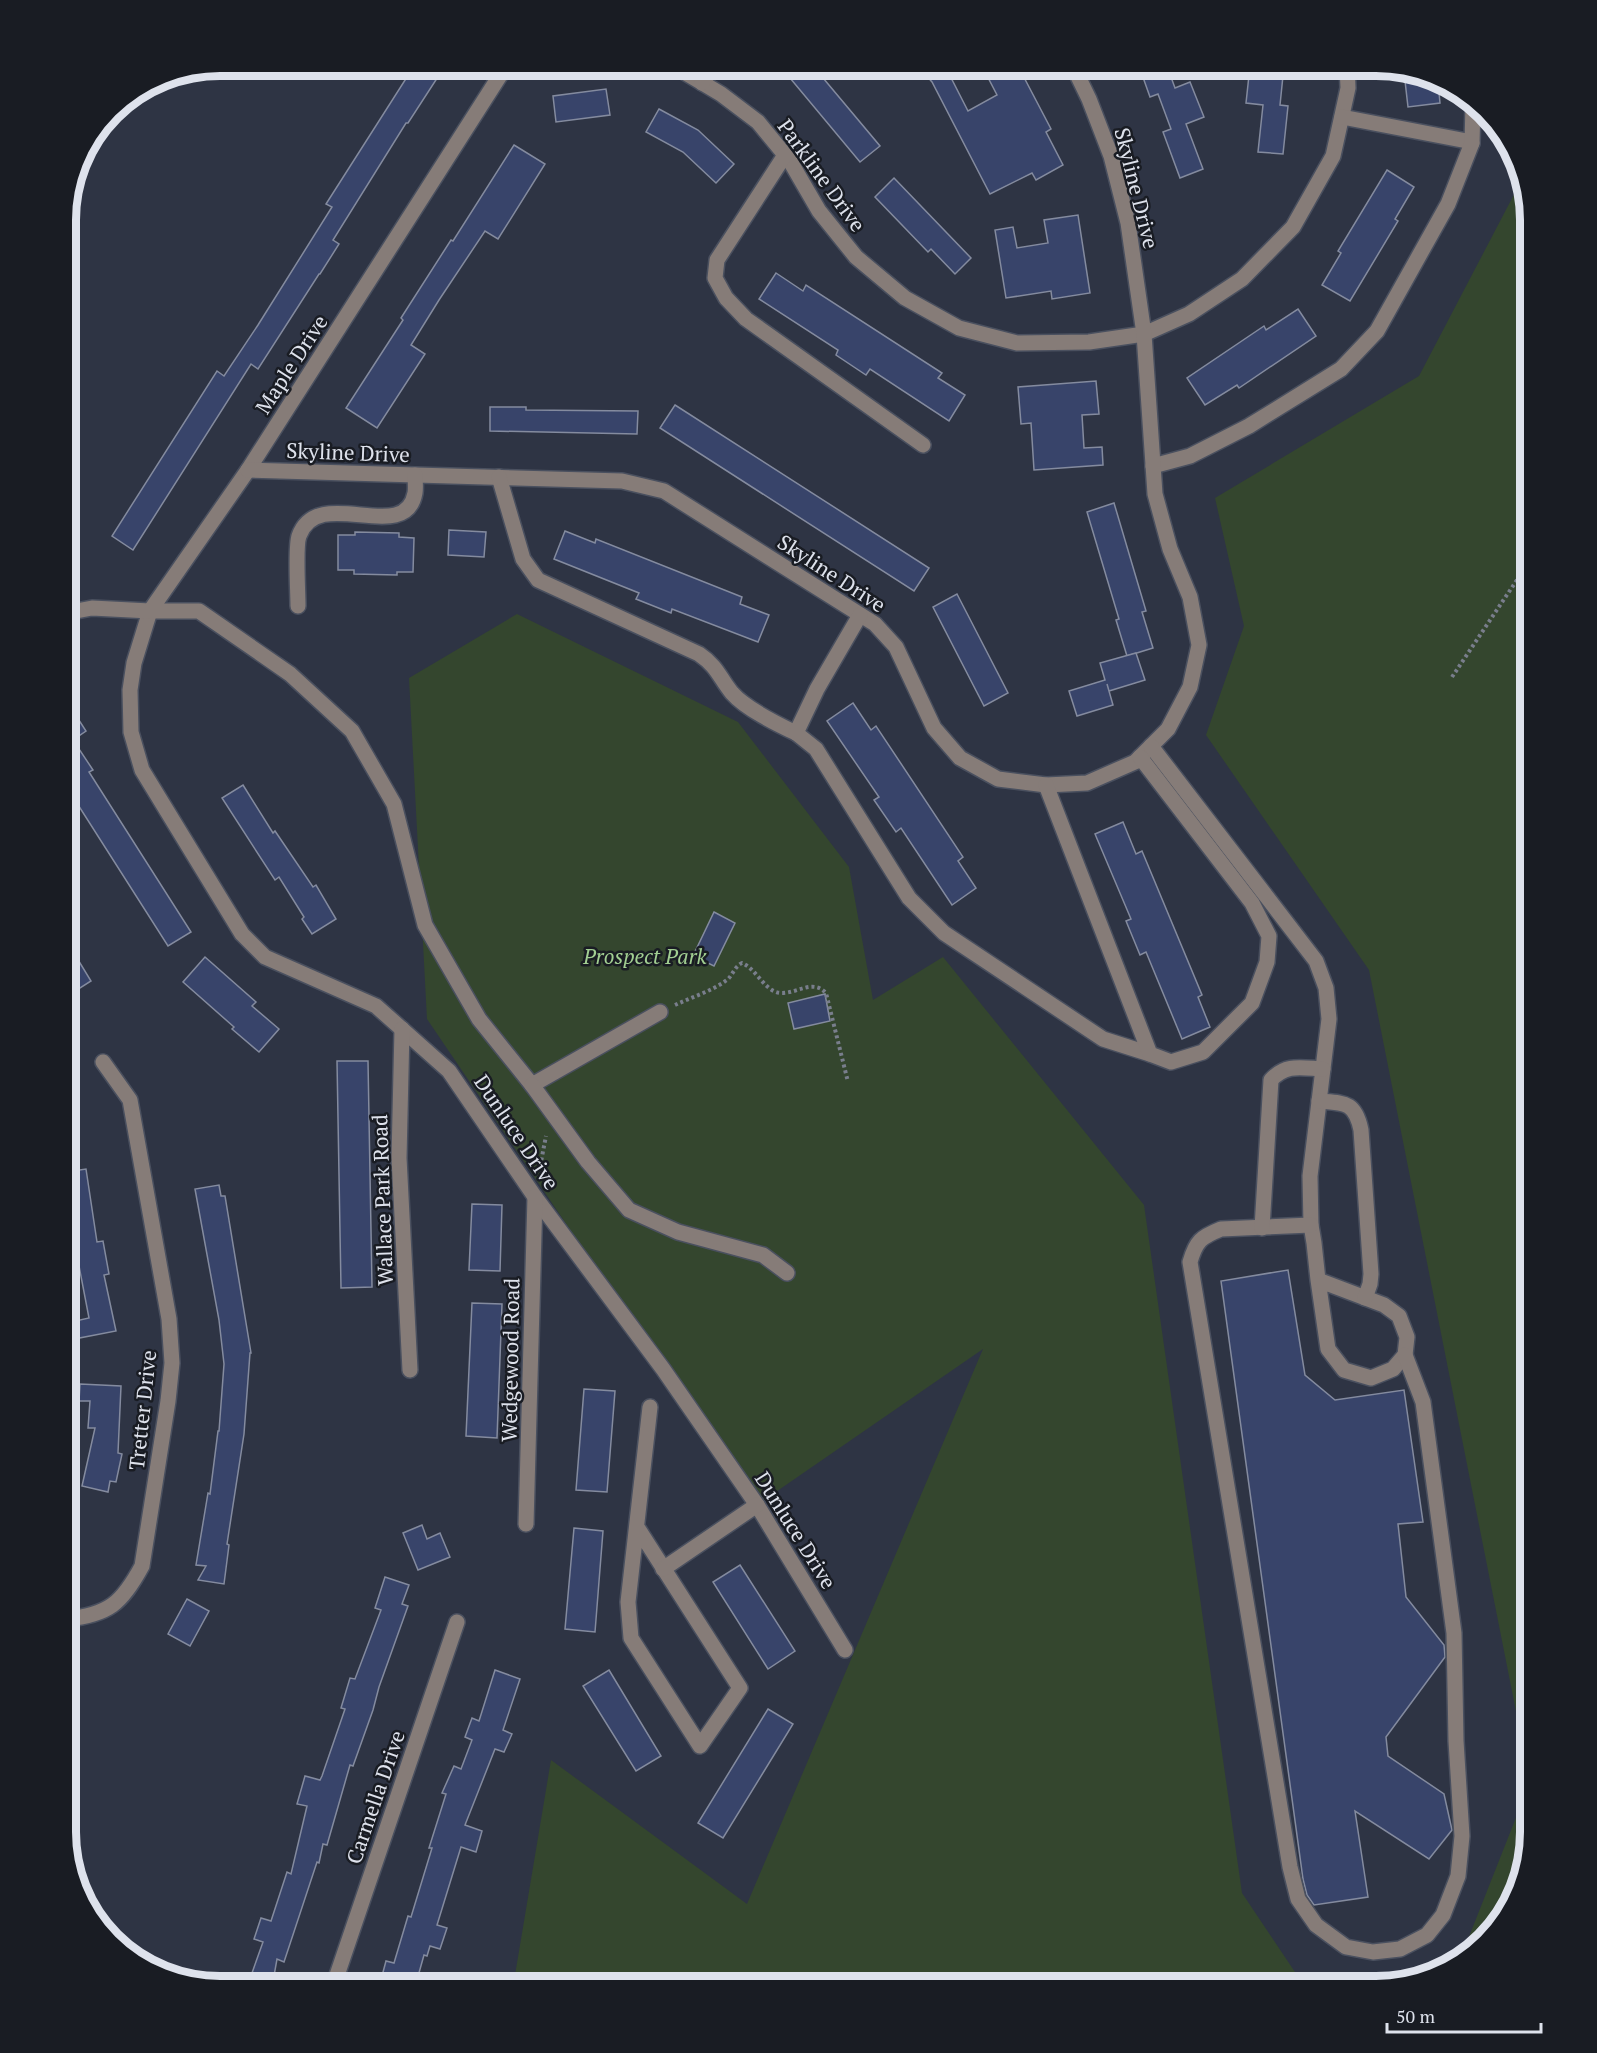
<svg xmlns="http://www.w3.org/2000/svg" width="1597" height="2053" font-family="'PT Serif',serif">
<style>
.green{fill:#34462e}
.building{fill:#38446a;stroke:#848b9f;stroke-width:1.5}
.lines{fill:none;stroke-linecap:round;stroke-linejoin:round}
.minor-casing{stroke:#4a505f;stroke-width:18}
.path{stroke:#797e8c;stroke-width:4;stroke-dasharray:3 3;stroke-linecap:butt}
.minor{stroke:#867c78;stroke-width:15}
.labels{text-anchor:middle;dominant-baseline:central;stroke-width:5;stroke-linejoin:round;paint-order:stroke}
.street-label{font-size:21px;fill:#dee2ec;stroke:#191c23}
.park-label{font-size:21px;font-style:italic;fill:#a2cf92;stroke:#191c23}
.rim{fill:none;stroke:#dee2ec;stroke-width:8}
</style>
<rect width="100%" height="100%" fill="#2e3444"/>
<g class="green">
<polygon points="1520,183 1531,221 1531,1832 1510,1909 1462,1961 1459,1962 1530,1782 1369,970 1206,735 1244,626 1215,498 1419,376"/>
<polygon points="517,614 738,722 849,867 873,1000 943,957 1144,1205 1242,1893 1305,1987 513,1987 551,1760 747,1904 983,1349 757,1505 427,1019 409,678"/>
</g>
<g class="building">
<polygon points="414,66 445,66 408,123 406,123 333,240 339,244 320,274 319,274 258,369 251,364 133,550 112,536 217,371 224,376 258,325 332,207 326,204"/>
<polygon points="780,66 813,66 880,146 860,162"/>
<polygon points="918,66 945,66 968,111 997,95 982,66 1018,66 1051,129 1046,132 1063,165 1036,180 1032,173 990,194 932,82"/>
<polygon points="1139,66 1167,66 1175,88 1190,82 1204,117 1186,124 1203,169 1180,178 1163,132 1171,129 1158,94 1150,97"/>
<polygon points="1250,66 1284,66 1280,105 1288,106 1283,154 1258,152 1263,105 1246,103"/>
<polygon points="1404,72 1438,82 1440,103 1408,107"/>
<polygon points="606,89 610,115 556,122 553,96"/>
<polygon points="659,109 698,130 734,164 716,183 683,152 646,132"/>
<polygon points="514,145 545,164 498,239 485,231 439,300 411,345 425,354 377,428 346,408 403,320 401,318 451,240 453,241"/>
<polygon points="1387,170 1414,187 1395,219 1398,221 1350,301 1322,285 1341,253 1338,251"/>
<polygon points="894,178 971,258 955,274 931,249 928,252 875,197"/>
<polygon points="1078,215 1090,293 1052,299 1051,291 1006,298 995,230 1013,227 1017,248 1048,243 1044,220"/>
<polygon points="776,273 803,291 806,285 942,373 938,378 965,395 949,421 870,369 866,375 836,355 838,350 759,299"/>
<polygon points="1298,309 1316,336 1239,388 1237,385 1205,405 1187,378 1264,326 1266,330"/>
<polygon points="1096,381 1099,414 1082,415 1084,448 1102,447 1103,465 1034,470 1031,423 1021,424 1018,387"/>
<polygon points="675,405 929,568 914,591 660,428"/>
<polygon points="490,407 526,407 526,410 638,411 637,434 490,431"/>
<polygon points="1114,503 1146,611 1142,612 1153,648 1127,656 1116,620 1119,619 1087,512"/>
<polygon points="449,530 486,532 484,557 448,555"/>
<polygon points="565,531 595,543 596,539 742,597 740,604 769,615 758,642 672,609 671,613 636,599 639,593 554,559"/>
<polygon points="355,532 399,533 399,537 414,538 413,572 397,572 397,575 354,574 354,570 338,570 338,535 355,535"/>
<polygon points="957,594 1008,693 984,706 933,607"/>
<polygon points="1136,653 1145,680 1109,691 1107,684 1113,705 1077,716 1069,691 1105,680 1100,663"/>
<polygon points="66,700 86,731 73,740 93,770 89,772 191,932 168,946 66,786"/>
<polygon points="853,703 871,730 876,726 963,857 958,861 976,888 952,905 901,828 896,832 874,800 879,797 827,721"/>
<polygon points="243,785 273,833 275,831 313,887 316,885 336,919 312,934 302,919 304,917 279,877 275,880 222,798"/>
<polygon points="1123,822 1136,854 1142,851 1202,995 1198,997 1210,1027 1182,1039 1146,952 1140,955 1126,921 1131,919 1095,834"/>
<polygon points="714,912 735,923 714,966 693,956"/>
<polygon points="66,940 91,981 66,997"/>
<polygon points="205,957 256,1002 252,1006 279,1029 259,1052 232,1029 234,1027 183,982"/>
<polygon points="825,994 830,1021 794,1029 788,1003"/>
<polygon points="337,1061 368,1061 372,1287 341,1288"/>
<polygon points="86,1169 97,1242 103,1241 109,1274 104,1275 116,1331 74,1339 71,1322 89,1318 70,1219 66,1220 66,1172"/>
<polygon points="219,1185 221,1196 225,1196 251,1353 250,1353 244,1434 227,1544 229,1545 224,1584 198,1580 206,1566 196,1565 208,1493 210,1494 218,1431 219,1431 224,1364 219,1320 195,1189"/>
<polygon points="472,1204 502,1205 500,1271 469,1270"/>
<polygon points="1288,1270 1305,1375 1335,1400 1404,1390 1423,1522 1398,1524 1406,1597 1444,1645 1445,1657 1386,1737 1388,1756 1444,1794 1452,1830 1429,1859 1355,1811 1368,1897 1314,1905 1307,1895 1303,1879 1221,1281"/>
<polygon points="472,1303 502,1304 497,1438 466,1436"/>
<polygon points="80,1384 121,1386 118,1453 122,1454 116,1482 110,1481 108,1492 82,1486 95,1428 88,1428 90,1401 79,1401"/>
<polygon points="584,1389 615,1391 607,1492 576,1490"/>
<polygon points="422,1525 427,1539 440,1533 450,1557 418,1570 403,1533"/>
<polygon points="574,1528 603,1531 595,1632 565,1629"/>
<polygon points="740,1565 795,1651 768,1669 713,1582"/>
<polygon points="385,1577 409,1585 402,1604 408,1606 379,1687 373,1710 353,1766 350,1765 327,1845 323,1844 319,1863 317,1862 284,1962 277,1959 272,1987 247,1987 263,1942 254,1939 261,1918 271,1921 287,1872 291,1874 307,1806 297,1804 305,1776 320,1780 322,1776 345,1709 341,1708 350,1678 355,1679 381,1610 375,1608"/>
<polygon points="187,1599 209,1611 190,1646 168,1634"/>
<polygon points="495,1670 520,1679 503,1730 512,1734 504,1752 495,1749 465,1825 482,1831 476,1852 461,1847 437,1925 447,1928 440,1949 430,1946 427,1956 424,1955 415,1987 379,1987 386,1961 394,1963 408,1916 411,1917 432,1848 429,1848 446,1794 442,1793 454,1766 461,1769 472,1740 465,1737 472,1718 479,1721"/>
<polygon points="609,1670 661,1756 636,1771 583,1686"/>
<polygon points="768,1709 793,1724 723,1838 698,1823"/>
</g>
<g class="lines">
<g class="minor-casing">
<g id="minor">
<polyline points="506,66 248,470 150,611 134,663 130,690 131,732 142,770 242,934 265,957 376,1006 449,1071 535,1197 663,1369 757,1505 845,1650"/>
<polyline points="674,66 721,94 758,122 790,161 819,211 856,257 905,298 959,328 1017,343 1089,342 1144,334 1189,314 1242,279 1293,227 1333,156 1348,88 1347,66"/>
<polyline points="702,83 714,66"/>
<polyline points="1342,117 1467,141 1472,143"/>
<polyline points="785,155 717,260 715,278 726,298 746,319 923,445"/>
<polyline points="1153,466 1190,456 1249,426 1341,369 1377,331 1448,204 1472,143 1473,105"/>
<polyline points="248,470 622,481 664,491 875,624 896,647 934,728 960,758 998,779 1046,785 1087,783 1135,762 1168,729 1190,687 1199,645 1190,597 1170,549 1155,494 1144,334 1128,223 1111,156 1089,99 1073,66"/>
<path d="M499 477 523 559 538 580 699 654C718 667 719 677 732 693 746 709 777 724 796 733"/>
<path d="M298 606C298 591 295 547 299 536 318 483 405 547 415 493 416 487 415 481 415 475"/>
<polyline points="66,613 92,608 150,611 199,611 290,674 352,731 394,804 425,925 479,1019 532,1085 660,1012"/>
<polyline points="860,615 817,689 796,733 816,749 909,898 944,933 1103,1039 1150,1054"/>
<polyline points="1151,746 1316,961 1326,988 1329,1019 1310,1176 1311,1225 1314,1243 1318,1280 1328,1349 1344,1370 1371,1378 1393,1369 1405,1355 1407,1337 1399,1316 1384,1305 1318,1280"/>
<polyline points="1046,785 1150,1054 1171,1062 1203,1052 1252,1003 1267,962 1269,936 1252,903 1140,757"/>
<polyline points="402,1029 399,1158 410,1370"/>
<polyline points="532,1085 588,1162 629,1210 678,1232 763,1255 787,1273"/>
<path d="M1319 1101C1344 1103 1355 1101 1361 1130L1371 1274 1370 1284 1365 1298"/>
<path d="M1311 1225 1221 1229C1201 1237 1196 1241 1190 1262L1290 1867 1298 1899 1316 1925 1346 1947 1373 1952 1400 1949 1427 1935 1443 1915 1458 1876 1462 1836 1456 1741 1454 1633 1423 1402 1405 1355"/>
<path d="M1262 1228 1271 1080C1286 1063 1302 1068 1323 1069"/>
<polyline points="526,1524 535,1197"/>
<polyline points="637,1527 740,1688 700,1746 631,1638 628,1602 650,1407"/>
<polyline points="663,1569 757,1505"/>
<path d="M66 1619C109 1615 122 1603 142 1566L168 1401 172 1363 169 1319 130 1100 103 1062"/>
<polyline points="333,1987 457,1622"/>
</g>
</g>
<g class="path">
<polyline points="1452,677 1531,559"/>
<path d="M675 1005C692 997 712 991 727 980 733 975 734 967 742 963 757 969 765 993 782 993 798 993 813 979 826 993L848 1082"/>
<polyline points="539,1172 546,1136"/>
</g>
<use href="#minor" class="minor"/>
</g>
<g class="labels">
<g class="street-label">
<text transform="translate(822 175) rotate(54)">Parkline Drive</text>
<text transform="translate(1137 188) rotate(76)">Skyline Drive</text>
<text transform="translate(291 364) rotate(-57)">Maple Drive</text>
<text transform="translate(348 452) rotate(2)">Skyline Drive</text>
<text transform="translate(832 573) rotate(33)">Skyline Drive</text>
<text transform="translate(517 1132) rotate(56)">Dunluce Drive</text>
<text transform="translate(382 1200) rotate(-92)">Wallace Park Road</text>
<text transform="translate(510 1360) rotate(-89)">Wedgewood Road</text>
<text transform="translate(142 1410) rotate(-84)">Tretter Drive</text>
<text transform="translate(796 1530) rotate(58)">Dunluce Drive</text>
<text transform="translate(375 1797) rotate(-71)">Carmella Drive</text>
</g>
<g class="park-label">
<text x="645" y="956">Prospect Park</text>
</g>
</g>
<path d="M0 0H1597V2053H0ZM220 76H1376A144 144 0 0 1 1520 220V1832A144 144 0 0 1 1376 1976H220A144 144 0 0 1 76 1832V220A144 144 0 0 1 220 76Z" fill="#191c23" fill-rule="evenodd"/>
<path class="rim" d="M220 76H1376A144 144 0 0 1 1520 220V1832A144 144 0 0 1 1376 1976H220A144 144 0 0 1 76 1832V220A144 144 0 0 1 220 76Z"/>
<path d="M1387 2023v9h154v-9" fill="none" stroke="#dee2ec" stroke-width="3"/>
<text x="1396" y="2023" font-size="18" fill="#dee2ec" stroke="#191c23" stroke-width="4.5" paint-order="stroke">50 m</text>
</svg>
